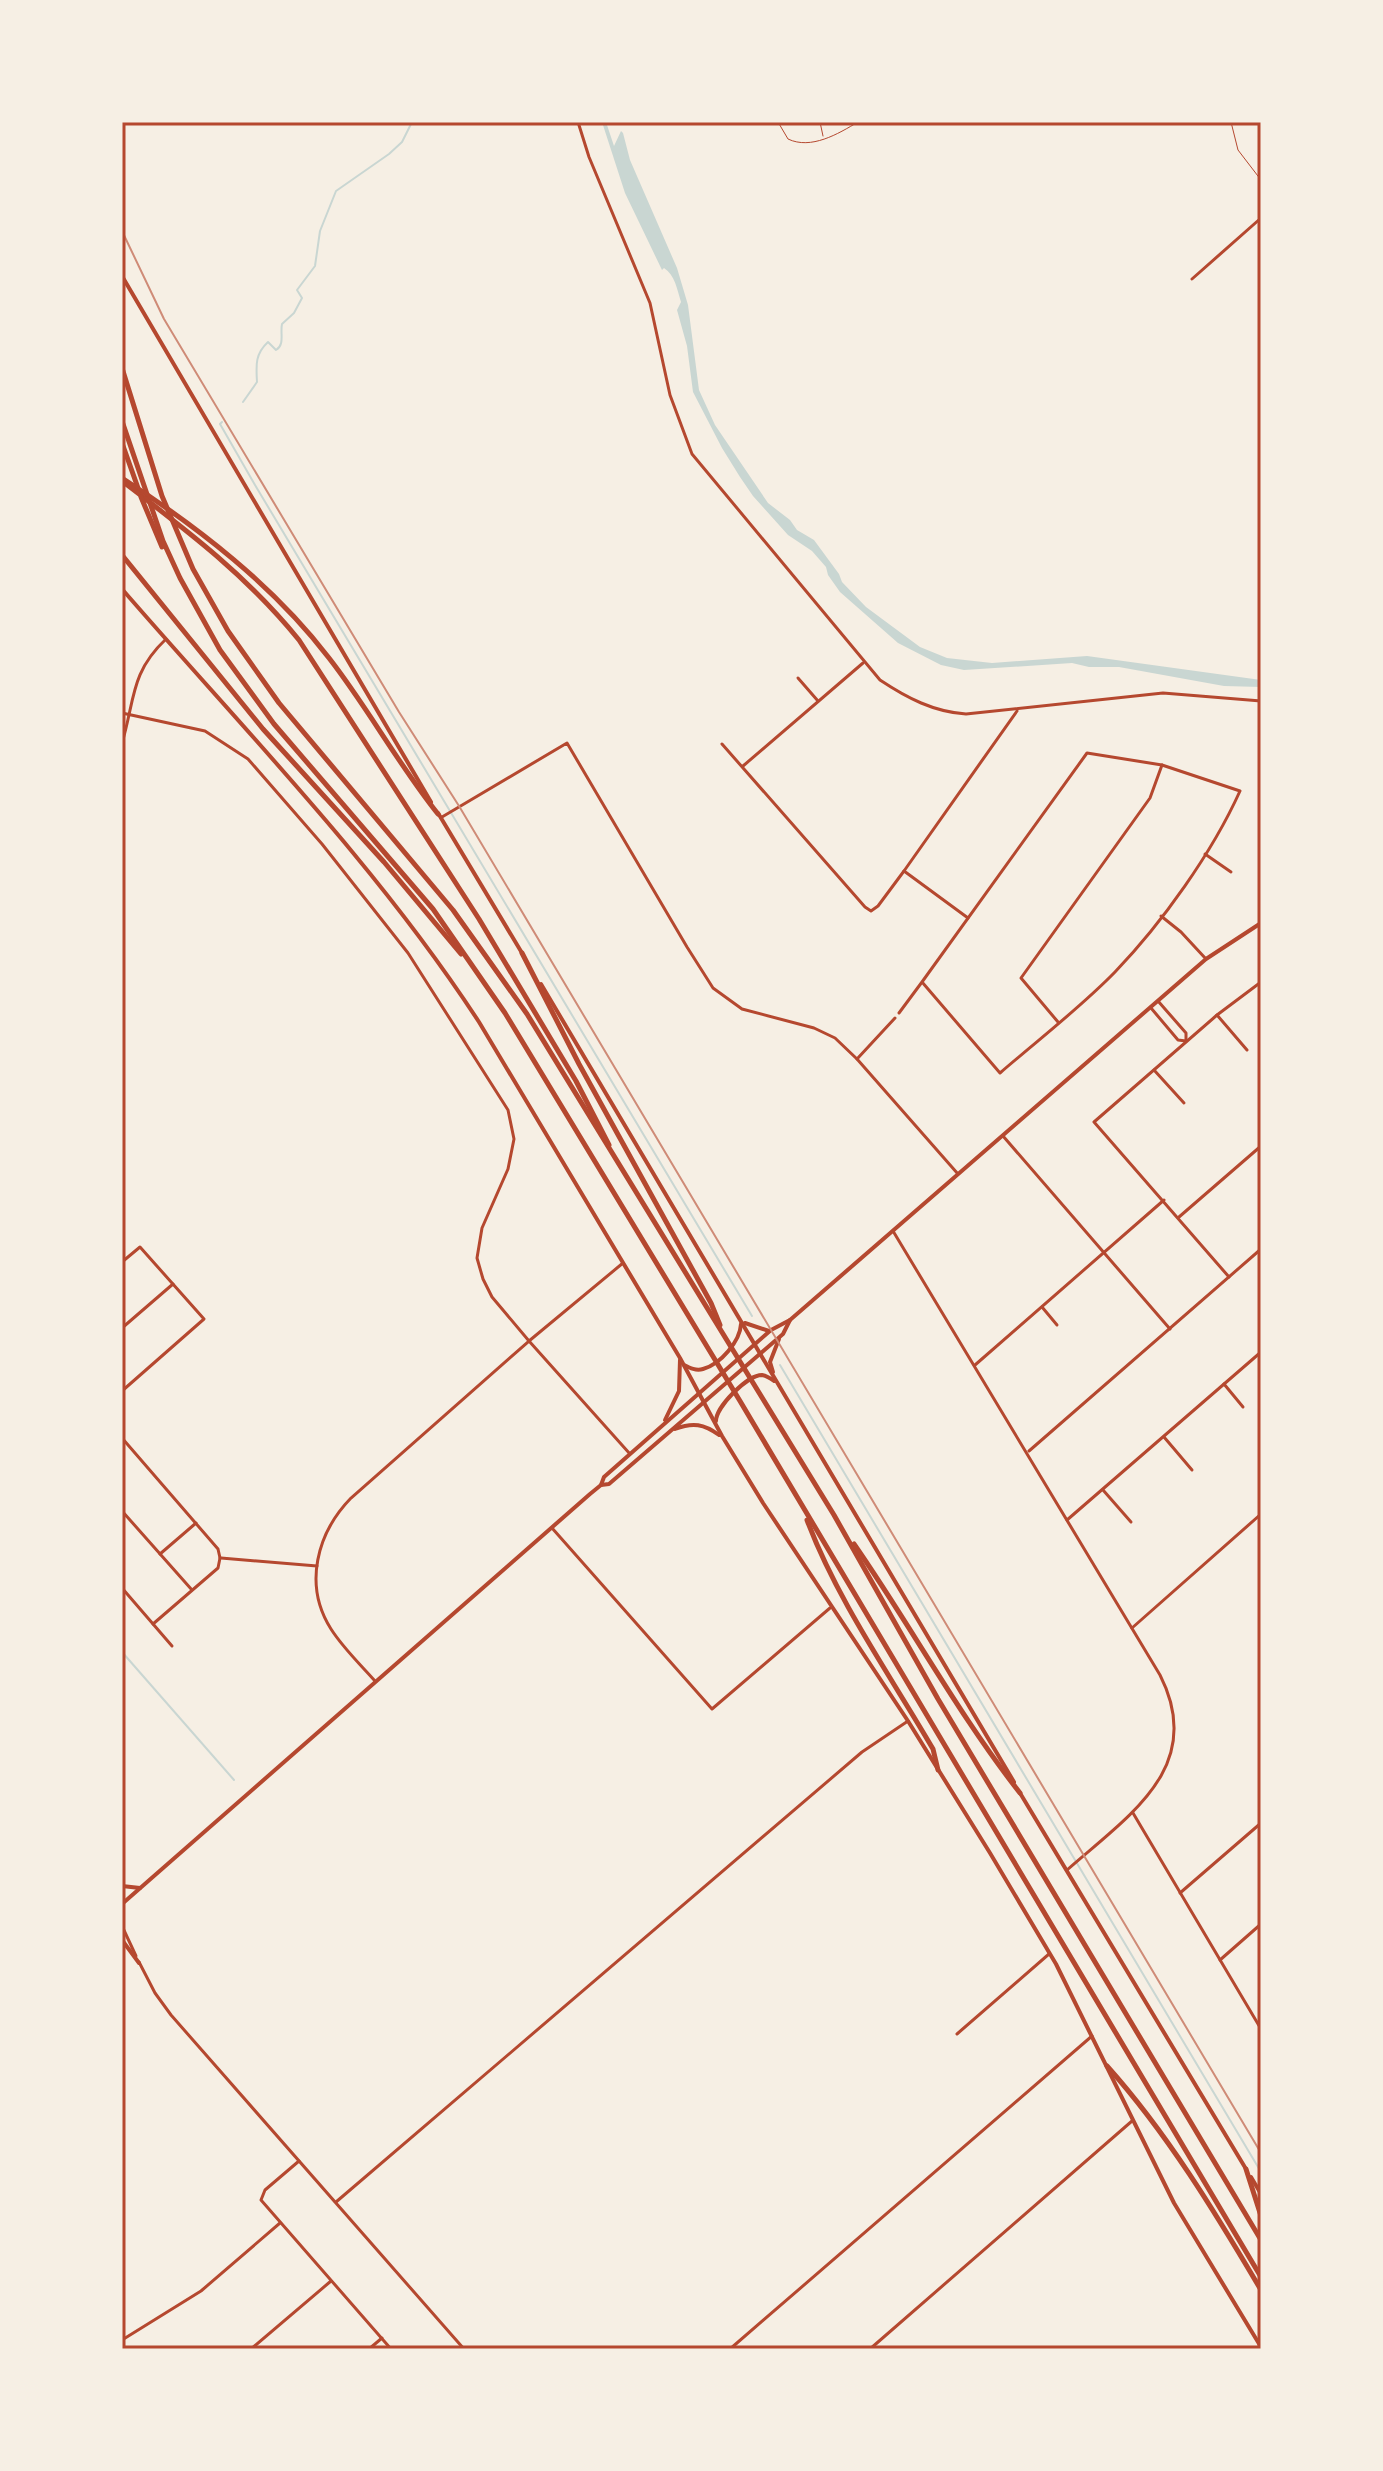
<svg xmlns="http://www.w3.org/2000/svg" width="1383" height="2471" font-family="'Exo 2',sans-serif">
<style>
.water{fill:#c9d6d2}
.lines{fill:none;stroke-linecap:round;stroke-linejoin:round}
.stream{stroke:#c9d6d2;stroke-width:2}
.service{stroke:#b5482f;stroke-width:1}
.minor{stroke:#b5482f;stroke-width:3}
.tertiary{stroke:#b5482f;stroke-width:3}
.secondary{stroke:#b5482f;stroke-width:4}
.motorway{stroke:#b5482f;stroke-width:5}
.rail{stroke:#cf8b77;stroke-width:2}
.neatline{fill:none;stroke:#b5482f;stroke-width:3}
</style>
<rect width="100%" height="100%" fill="#f6efe4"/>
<path class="water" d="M602 122H606L614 146 621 131 623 133 630 160 677 268 688 305 699 390 715 425 768 503 790 520 797 530 814 540 839 574 842 582 866 607 920 647 947 658 992 663 1087 656 1261 680V687L1224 686 1119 667H1089L1072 663 964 670 941 665 898 643 840 592 828 575 826 567 812 551 788 535 753 496 740 477 722 448 693 392 687 346 677 310 681 302C677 289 675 275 664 268L662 270 625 193Z"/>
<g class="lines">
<g class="stream">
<path d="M243 402 257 382C256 365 255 354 268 342L276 350C285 345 280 333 282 324L294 313 302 298 297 290 315 266 320 231 336 191 389 154 402 142 412 122"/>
<polyline points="222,422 220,424 255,485 752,1316"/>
<polyline points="780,1365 1261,2172"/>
<polyline points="122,1652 234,1780"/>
</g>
<g class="service">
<path d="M778 122 788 139C811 150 838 134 858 122"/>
<polyline points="820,122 823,136"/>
<polyline points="1231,122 1238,150 1261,180"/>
</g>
<g class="minor">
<polyline points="1192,279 1261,218"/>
<polyline points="798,678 818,701"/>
<polyline points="122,713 205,731 248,759 322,844 408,953 508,1110 514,1139 508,1169 482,1228 477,1258 483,1279 492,1297 529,1341 630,1454"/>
<path d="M122 743C135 700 130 673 166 639"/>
<polyline points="722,744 865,907 871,911 878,906 904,871 1017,711"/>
<polyline points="743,766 863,663"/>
<polyline points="442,817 567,743 687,947 713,988 742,1009 814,1028 835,1038 857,1059 958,1174"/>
<polyline points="1205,854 1231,872"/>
<polyline points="904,871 968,918"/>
<polyline points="1161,916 1181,932 1206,959"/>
<polyline points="1158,1001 1186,1033 1186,1041"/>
<polyline points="1151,1008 1178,1040 1186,1041"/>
<path d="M899 1013 922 982 1087 753 1162 765 1240 791C1212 853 1162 923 1115 972 1080 1008 1038 1040 1000 1073L922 982"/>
<polyline points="1217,1015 1247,1050"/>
<polyline points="1058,1022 1021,978 1150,798 1162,765"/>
<polyline points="857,1059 895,1018"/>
<polyline points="1154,1070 1184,1103"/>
<polyline points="1003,1136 1170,1329"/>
<polyline points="1179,1217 1261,1146"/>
<path d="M893 1231 1160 1675C1207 1767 1128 1816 1067 1870"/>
<polyline points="122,1262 140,1247 204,1319 122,1391"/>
<polyline points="1229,1277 1094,1122 1217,1015 1261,982"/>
<polyline points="1042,1307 1057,1325"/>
<polyline points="122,1328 173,1284"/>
<polyline points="975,1365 1164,1200"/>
<polyline points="1224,1384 1243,1407"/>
<polyline points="1164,1437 1192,1470"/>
<polyline points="122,1438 218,1549 220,1558"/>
<polyline points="1029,1451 1261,1249"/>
<polyline points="1103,1490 1131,1522"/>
<polyline points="122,1511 192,1590"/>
<polyline points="1067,1520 1261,1352"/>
<polyline points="552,1528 712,1709 830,1608"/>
<polyline points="160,1554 196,1523"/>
<polyline points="221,1558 317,1566"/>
<polyline points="122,1588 172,1646"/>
<polyline points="153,1624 218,1568 220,1558"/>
<polyline points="1132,1628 1261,1514"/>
<path d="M375 1681C360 1664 343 1648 331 1629 303 1585 317 1533 351 1498L529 1341 623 1263"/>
<polyline points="1133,1813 1261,2029"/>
<polyline points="1180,1893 1261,1823"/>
<polyline points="1220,1960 1261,1924"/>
<polyline points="957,2034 1049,1954"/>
<polyline points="299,2161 265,2190 261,2200 391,2349"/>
<polyline points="336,2202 862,1752 908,1721"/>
<polyline points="122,2340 201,2291 280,2223"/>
<polyline points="251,2349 331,2281"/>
<polyline points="369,2349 382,2338"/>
<polyline points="730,2349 1092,2036"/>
<polyline points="870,2349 1132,2121"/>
</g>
<g class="tertiary">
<path d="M578 122 589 157 650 303 670 395 692 454 880 680C907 698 934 712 966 714L1163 693 1261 701"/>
<polyline points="122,1926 136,1956"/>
<polyline points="139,1962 155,1993 171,2015 464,2349"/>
</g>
<g class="secondary">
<polyline points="122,276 431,802"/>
<path d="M122 589C244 730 377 865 479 1022L680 1358 722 1436 763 1503 908 1721 990 1853 1056 1964 1174 2203 1261 2347"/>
<polyline points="438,813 522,953"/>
<polyline points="541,984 1014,1782"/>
<polyline points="745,1323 769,1331"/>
<path d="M684 1365C690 1368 696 1371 703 1369 721 1364 740 1341 741 1324"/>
<polyline points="773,1372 770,1362 779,1339"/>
<polyline points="665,1420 679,1391 680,1360"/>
<path d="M716 1421C716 1407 747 1375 762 1375 767 1376 770 1378 774 1381"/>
<path d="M675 1429C693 1422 704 1424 719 1435"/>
<polyline points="601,1485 604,1477 771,1330 790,1320 1206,959 1261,923"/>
<polyline points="1020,1793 1246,2169"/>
<polyline points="122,1886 140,1888"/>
<polyline points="122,1904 590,1494 601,1485 609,1484 783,1334 790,1320"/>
<polyline points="122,1940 139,1963"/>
<polyline points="1251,2177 1261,2194"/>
</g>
<g class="motorway">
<polyline points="122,368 162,496 193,569 228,631 279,703 453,910 527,1014 834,1515 938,1699 1261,2240"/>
<polyline points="122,421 163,541 180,578 220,650 274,724 433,909 505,1013 740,1401 1261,2277"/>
<polyline points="122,443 138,488"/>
<path d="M122 478C199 528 273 585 329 658 368 708 398 764 438 814"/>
<path d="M122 481C189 532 246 575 299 640L479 919 576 1081 609 1145"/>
<polyline points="141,497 162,547"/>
<polyline points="122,555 263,729 384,862 461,954"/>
<polyline points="522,953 579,1064 711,1303 720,1325"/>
<path d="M807 1520C837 1600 890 1675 933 1749L938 1770"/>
<path d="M854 1544C911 1626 958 1714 1020 1793"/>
<path d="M1107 2066C1167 2133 1215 2212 1261 2290"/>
<polyline points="1246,2169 1261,2216"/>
</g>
<polyline class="rail" points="122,231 164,319 399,712 459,806 1261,2153"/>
</g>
<rect width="1383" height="2471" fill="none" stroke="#f6efe4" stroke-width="248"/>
<rect x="124" y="124" width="1135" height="2223" class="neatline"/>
</svg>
